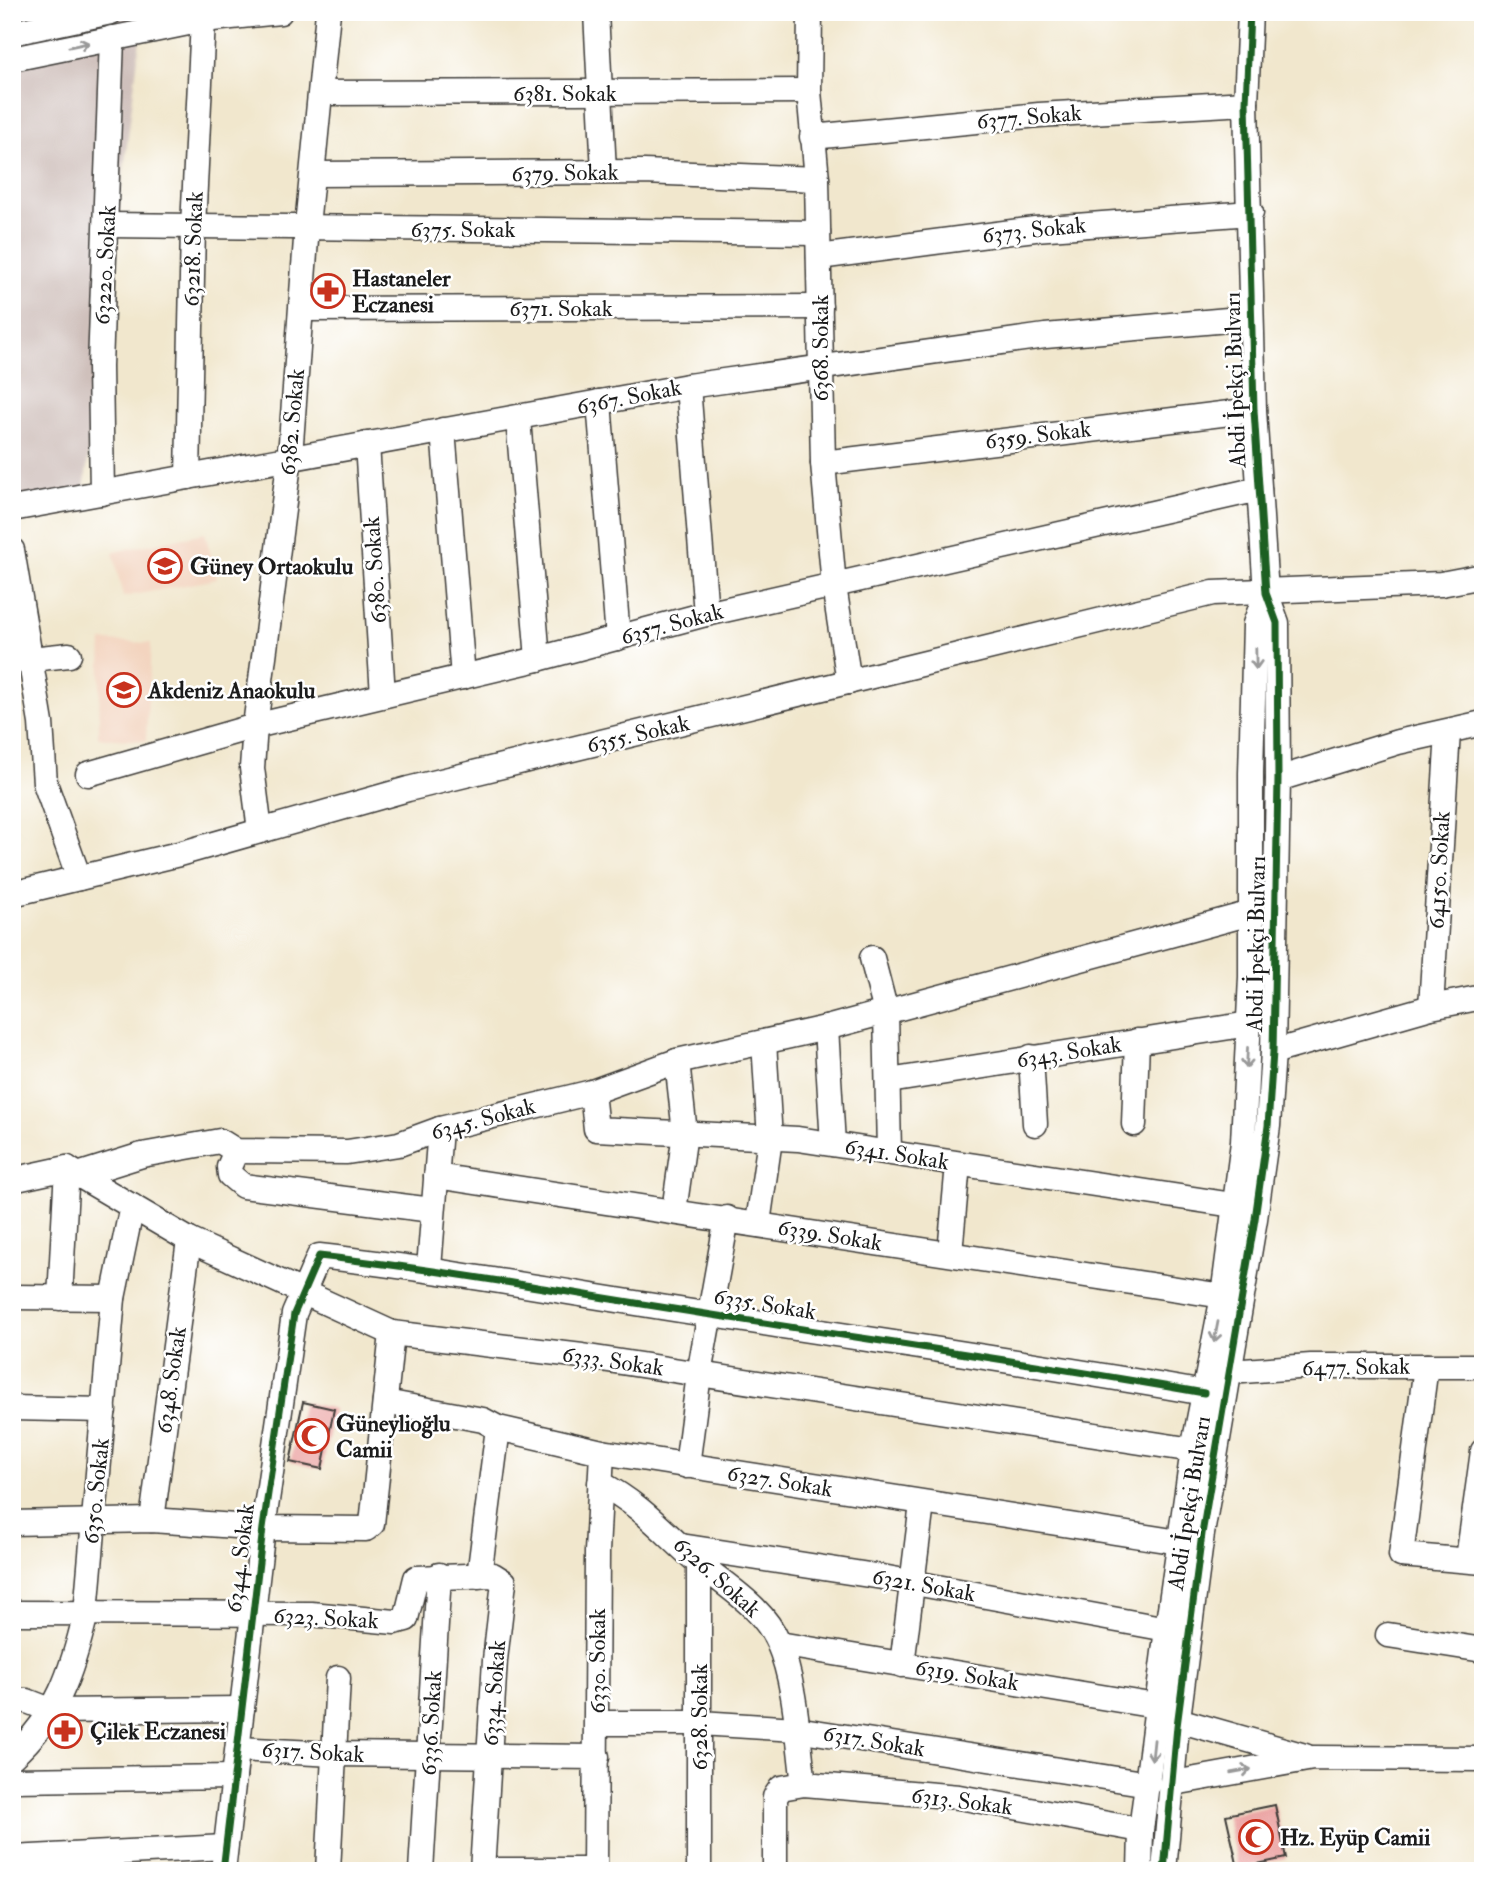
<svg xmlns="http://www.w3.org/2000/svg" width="1495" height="1883" font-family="'IM FELL Double Pica',serif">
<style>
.built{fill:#f3d4bf}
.industrial{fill:#cfc0bb}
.building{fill:#ea9d9c}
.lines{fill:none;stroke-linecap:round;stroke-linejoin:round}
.minor-casing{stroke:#3c3a37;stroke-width:27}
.minor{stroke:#fff;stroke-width:24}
.cycleway-casing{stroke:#fff;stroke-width:11}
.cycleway{stroke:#1b5e20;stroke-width:7}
.oneway{stroke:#999}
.labels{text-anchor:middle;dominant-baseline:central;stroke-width:5;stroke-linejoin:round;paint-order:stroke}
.street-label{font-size:23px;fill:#1c1c1c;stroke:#fff}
.poi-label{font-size:23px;font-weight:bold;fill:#1c1c1c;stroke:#fff;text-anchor:start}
</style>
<rect width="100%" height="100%" fill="#fff"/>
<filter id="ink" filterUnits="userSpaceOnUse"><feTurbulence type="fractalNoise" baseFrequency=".0143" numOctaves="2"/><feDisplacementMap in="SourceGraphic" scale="14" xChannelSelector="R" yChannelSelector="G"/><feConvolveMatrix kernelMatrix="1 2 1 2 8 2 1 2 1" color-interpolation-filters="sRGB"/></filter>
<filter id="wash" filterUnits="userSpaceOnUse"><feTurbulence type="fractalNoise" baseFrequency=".00686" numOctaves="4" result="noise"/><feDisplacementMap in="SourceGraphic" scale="28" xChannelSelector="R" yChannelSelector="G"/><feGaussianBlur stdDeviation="1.57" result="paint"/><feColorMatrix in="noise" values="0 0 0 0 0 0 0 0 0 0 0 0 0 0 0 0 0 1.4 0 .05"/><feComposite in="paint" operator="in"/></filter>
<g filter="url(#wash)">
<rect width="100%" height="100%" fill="#f1e7cd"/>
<g class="built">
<polygon points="205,533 217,579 123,597 113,552"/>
<polygon points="102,641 151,643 146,741 98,738"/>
</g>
<polygon class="industrial" points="12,12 160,12 143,16 83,498 12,504"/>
<g id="blocks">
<g class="building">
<polygon points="303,1402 334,1409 322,1469 290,1462"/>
<polygon points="1275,1805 1286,1858 1238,1868 1226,1815"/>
</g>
</g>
</g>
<g filter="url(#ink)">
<use href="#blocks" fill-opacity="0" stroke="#3c3a37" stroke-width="2"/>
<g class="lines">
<g class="minor-casing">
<g id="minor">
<polyline points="596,12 604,172"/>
<polyline points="810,12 809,91 817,179 823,463 834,586 849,682"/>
<polyline points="12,33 111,12"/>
<polyline points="12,59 203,20 280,12"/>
<polyline points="321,93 809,91"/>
<polyline points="812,137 1039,115 1246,103"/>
<polyline points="314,174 644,172 817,179"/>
<polyline points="108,225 818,233"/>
<polyline points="819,257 1035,229 1251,213"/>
<polyline points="302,309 820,307"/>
<polyline points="688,386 706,614"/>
<polyline points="599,402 618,638"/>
<polyline points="518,419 538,659"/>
<polyline points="443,430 463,677"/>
<polyline points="367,444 383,695"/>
<polyline points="823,463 1254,410"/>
<polyline points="188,477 193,227 203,20"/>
<polyline points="102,493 100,366 112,38"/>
<polyline points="12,509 688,386 1045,336 1251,318"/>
<polyline points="12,550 41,723 45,783 79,878"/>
<polyline points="12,661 69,655"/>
<polyline points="88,774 255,726 538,659 706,614 1259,489"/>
<polyline points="1278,779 1398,742 1483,723"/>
<polyline points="260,831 252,768 255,726 290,456 307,226 328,12"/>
<polyline points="12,894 179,854 408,789 1213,593 1441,584 1483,576"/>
<polyline points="872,958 886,1012 889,1152"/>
<polyline points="1431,1007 1448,732"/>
<polyline points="826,1028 833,1144"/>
<polyline points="1273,1052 1431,1007 1483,997"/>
<polyline points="1031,1057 1035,1124"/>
<polyline points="889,1081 1249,1024"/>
<polyline points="592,1092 596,1129 798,1139 1233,1205"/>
<polyline points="1134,1124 1137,1041"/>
<polyline points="236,1151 229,1167 230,1175 243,1186 432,1210"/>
<polyline points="70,1170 189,1240 392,1333 582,1356 1193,1450"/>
<polyline points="78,1175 142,1155 220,1141 236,1151 347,1152 399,1144 440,1129 592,1092 677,1061 826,1028 1251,913"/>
<polyline points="436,1176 1223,1296"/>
<polyline points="12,1180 67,1168"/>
<polyline points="674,1211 685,1133 677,1061"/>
<polyline points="758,1223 770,1139 764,1042"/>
<polyline points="950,1253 958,1164"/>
<polyline points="429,1268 440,1129"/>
<polyline points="12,1297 113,1298"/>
<polyline points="60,1298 67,1168"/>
<polyline points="1426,1366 1401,1555 1483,1562"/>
<polyline points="1230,1372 1311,1366 1483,1366"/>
<polyline points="385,1402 483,1420 498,1428 602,1452 1179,1542"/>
<polyline points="12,1408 104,1410"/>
<polyline points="687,1466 699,1374 727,1218"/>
<path d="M600 1483C644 1507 663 1532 700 1564 728 1588 763 1607 778 1642 796 1683 798 1740 804 1784"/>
<polyline points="152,1520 189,1240"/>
<polyline points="12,1523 152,1520 263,1528 366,1529 372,1524 392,1333"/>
<polyline points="681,1546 882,1577 1167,1629"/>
<polyline points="1468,1559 1483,1451"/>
<polyline points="699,1563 699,1871"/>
<polyline points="479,1576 498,1428"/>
<polyline points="12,1613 311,1614 395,1622 406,1619 416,1578 493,1575 504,1582 495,1660 482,1871"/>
<polyline points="1388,1635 1483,1650"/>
<polyline points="779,1644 1156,1706"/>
<polyline points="902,1665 922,1504"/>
<polyline points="12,1700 27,1701 53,1711 242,1709"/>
<polyline points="1178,1720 1305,1756"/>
<polyline points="597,1723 700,1723 796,1729 1149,1784"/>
<polyline points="238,1749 334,1754 597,1757"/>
<path d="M12 1757C58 1716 72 1672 86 1613L113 1298 132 1206"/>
<polyline points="12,1780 234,1777"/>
<polyline points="1174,1783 1313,1758 1483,1759"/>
<polyline points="12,1858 225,1847"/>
<polyline points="482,1870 595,1870"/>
<path d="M223 1871 263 1528 294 1314 319 1256C451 1271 581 1295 712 1315 877 1341 1041 1364 1204 1393"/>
<polyline points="328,1871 338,1678"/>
<polyline points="421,1871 439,1575"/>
<polyline points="595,1871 597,1552 602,1452"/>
<polyline points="775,1871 775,1797 781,1788 804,1784 959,1797 1141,1830"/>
<polyline points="1140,1871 1141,1830 1167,1629 1193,1450 1223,1296 1243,1142 1251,977 1251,773 1255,624 1266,593"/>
<polyline points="1164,1871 1177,1726 1202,1534 1255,1219 1268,1126 1273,1052 1278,779 1277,623 1266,593 1254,410 1246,103 1250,12"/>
</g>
</g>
<use href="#minor" class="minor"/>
<g class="cycleway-casing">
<g id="cycleway">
<path d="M223 1871 263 1528 294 1314 319 1256C451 1271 581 1295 712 1315 877 1341 1041 1364 1204 1393"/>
<polyline points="1164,1871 1177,1726 1202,1534 1255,1219 1268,1126 1273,1052 1278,779 1277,623 1266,593 1254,410 1246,103 1250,12"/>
</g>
</g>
<use href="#cycleway" class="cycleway"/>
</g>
<defs><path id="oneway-shaft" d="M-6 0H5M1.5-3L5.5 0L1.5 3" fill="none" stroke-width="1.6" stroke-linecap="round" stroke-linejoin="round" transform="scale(1.75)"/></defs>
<g class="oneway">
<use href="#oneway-shaft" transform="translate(79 45) rotate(-12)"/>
<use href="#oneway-shaft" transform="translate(1256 659) rotate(89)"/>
<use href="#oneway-shaft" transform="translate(1247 1058) rotate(93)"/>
<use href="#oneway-shaft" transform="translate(1216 1332) rotate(101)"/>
<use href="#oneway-shaft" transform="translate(1153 1750) rotate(96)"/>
<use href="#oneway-shaft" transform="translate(1241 1771) rotate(-10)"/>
</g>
</g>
<defs>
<g id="pharmacy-ring" transform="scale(1.75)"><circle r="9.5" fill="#fff" stroke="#c8321e" stroke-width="1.5"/><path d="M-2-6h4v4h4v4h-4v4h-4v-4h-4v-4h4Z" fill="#c8321e"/></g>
<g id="school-ring" transform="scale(1.75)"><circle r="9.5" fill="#fff" stroke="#c8321e" stroke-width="1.5"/><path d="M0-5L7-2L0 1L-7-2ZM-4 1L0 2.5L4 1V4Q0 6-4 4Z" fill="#c8321e"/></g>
<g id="mosque-ring" transform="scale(1.75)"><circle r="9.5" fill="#fff" stroke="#c8321e" stroke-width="1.5"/><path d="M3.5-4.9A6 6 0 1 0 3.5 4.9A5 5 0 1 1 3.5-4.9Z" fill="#c8321e"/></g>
</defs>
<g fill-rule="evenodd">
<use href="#pharmacy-ring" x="328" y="291"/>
<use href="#school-ring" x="165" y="566"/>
<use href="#school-ring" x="124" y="690"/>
<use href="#mosque-ring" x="312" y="1436"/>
<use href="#pharmacy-ring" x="65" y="1731"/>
<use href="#mosque-ring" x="1256" y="1837"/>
</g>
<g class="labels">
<g class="street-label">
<text x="565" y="93">6381. Sokak</text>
<text transform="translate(1029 117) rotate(-5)">6377. Sokak</text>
<text transform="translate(565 173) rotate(-1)">6379. Sokak</text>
<text x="463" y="229">6375. Sokak</text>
<text transform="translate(1034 230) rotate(-6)">6373. Sokak</text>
<text transform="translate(193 249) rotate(-88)">63218. Sokak</text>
<text transform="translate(105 265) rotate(-87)">63220. Sokak</text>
<text x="561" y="308">6371. Sokak</text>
<text transform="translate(820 348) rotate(-90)">6368. Sokak</text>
<text transform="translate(1235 380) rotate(-92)">Abdi İpekçi Bulvarı</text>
<text transform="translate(629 397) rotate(-11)">6367. Sokak</text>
<text transform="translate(292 422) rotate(-85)">6382. Sokak</text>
<text transform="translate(1038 435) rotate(-7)">6359. Sokak</text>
<text transform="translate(375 570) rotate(-94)">6380. Sokak</text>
<text transform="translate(672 624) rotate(-15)">6357. Sokak</text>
<text transform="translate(638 734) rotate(-13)">6355. Sokak</text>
<text transform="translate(1439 870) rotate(-87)">64150. Sokak</text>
<text transform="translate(1256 944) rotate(-89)">Abdi İpekçi Bulvarı</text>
<text transform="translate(1069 1052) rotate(-9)">6343. Sokak</text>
<text transform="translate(483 1119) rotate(-15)">6345. Sokak</text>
<text transform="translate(897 1154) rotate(9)">6341. Sokak</text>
<text transform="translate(830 1235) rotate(9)">6339. Sokak</text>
<text transform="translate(765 1304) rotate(9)">6335. Sokak</text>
<text transform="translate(613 1361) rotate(8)">6333. Sokak</text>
<text transform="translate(1356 1367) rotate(-1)">6477. Sokak</text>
<text transform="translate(171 1380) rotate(-82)">6348. Sokak</text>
<text transform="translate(780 1481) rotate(9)">6327. Sokak</text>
<text transform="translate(96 1491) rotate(-84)">6350. Sokak</text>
<text transform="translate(1189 1503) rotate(-81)">Abdi İpekçi Bulvarı</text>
<text transform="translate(240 1558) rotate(-83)">6344. Sokak</text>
<text transform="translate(717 1577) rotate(42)">6326. Sokak</text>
<text transform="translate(924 1585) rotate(10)">6321. Sokak</text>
<text transform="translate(326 1618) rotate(3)">6323. Sokak</text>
<text transform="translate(597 1661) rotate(-90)">6330. Sokak</text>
<text transform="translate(967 1675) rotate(9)">6319. Sokak</text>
<text transform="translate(494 1693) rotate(-86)">6334. Sokak</text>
<text transform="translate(699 1717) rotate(-90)">6328. Sokak</text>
<text transform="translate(431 1723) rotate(-87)">6336. Sokak</text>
<text transform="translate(874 1741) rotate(9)">6317. Sokak</text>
<text transform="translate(313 1752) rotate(3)">6317. Sokak</text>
<text transform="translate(962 1801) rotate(7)">6313. Sokak</text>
</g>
<g class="poi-label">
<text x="352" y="278">Hastaneler<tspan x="352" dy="26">Eczanesi</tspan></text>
<text x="190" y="566">Güney Ortaokulu</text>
<text x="148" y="690">Akdeniz Anaokulu</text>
<text x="336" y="1423">Güneylioğlu<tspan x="336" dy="26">Camii</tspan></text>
<text x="90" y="1731">Çilek Eczanesi</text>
<text x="1280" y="1837">Hz. Eyüp Camii</text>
</g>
</g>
<rect width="1495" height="1883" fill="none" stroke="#fff" stroke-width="42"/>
</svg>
